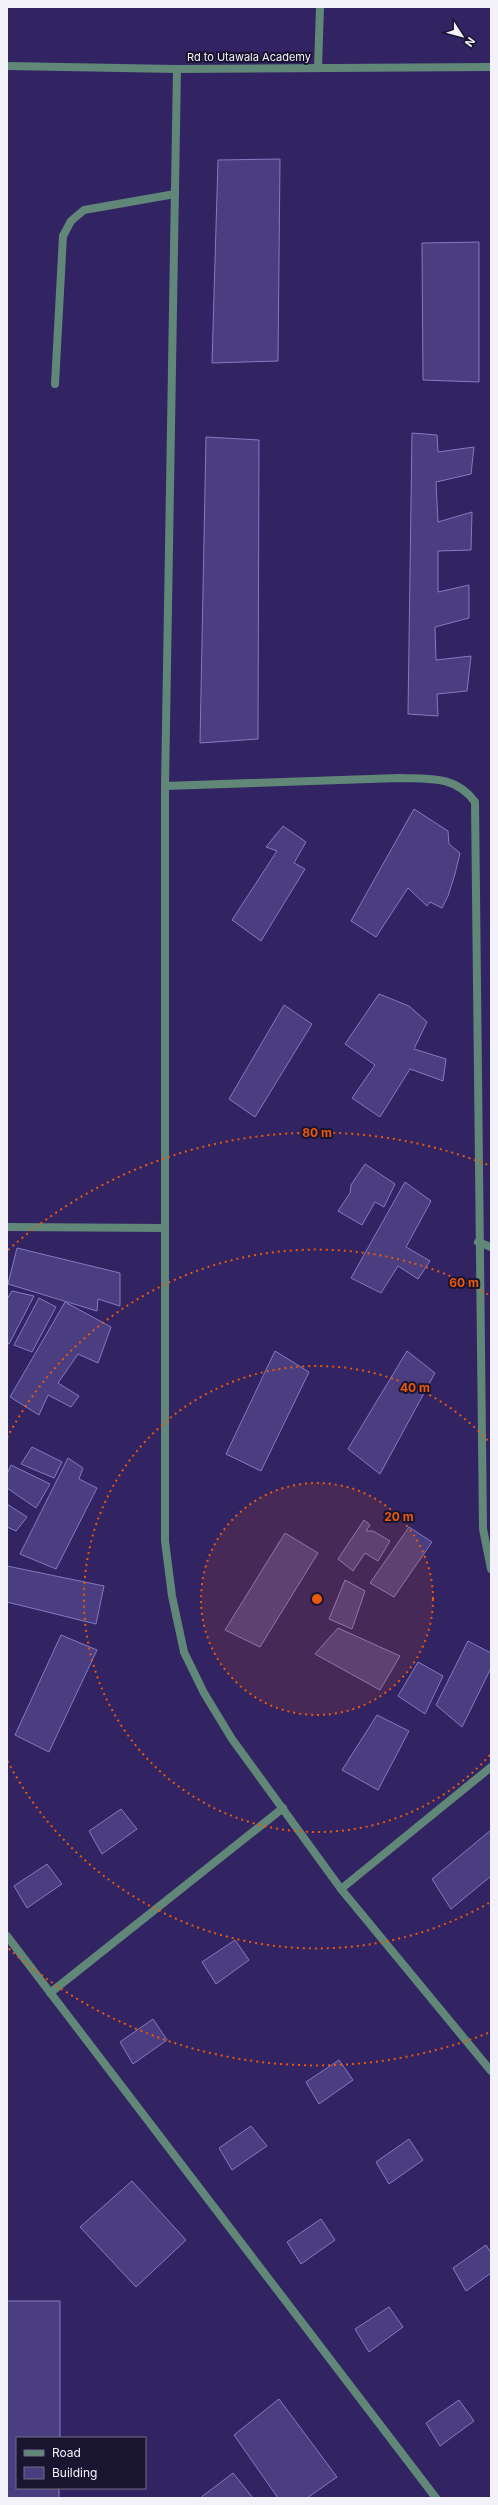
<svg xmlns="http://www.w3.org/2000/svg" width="498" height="2505" font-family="Inter,sans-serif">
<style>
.building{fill:#4a3e80;stroke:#847ac2}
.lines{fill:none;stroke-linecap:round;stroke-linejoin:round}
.service{stroke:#608778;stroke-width:8}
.minor{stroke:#608778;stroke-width:8}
.ring{fill:none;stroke:#e8590c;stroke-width:2;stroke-dasharray:2 4}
.labels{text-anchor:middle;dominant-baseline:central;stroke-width:4;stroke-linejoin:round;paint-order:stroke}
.street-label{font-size:11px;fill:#f3f2fa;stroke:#191430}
.centre{fill:#e8590c;stroke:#191430;stroke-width:2}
.ring-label{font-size:12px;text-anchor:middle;font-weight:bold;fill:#e8590c;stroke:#191430;stroke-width:4;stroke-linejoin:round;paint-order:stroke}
</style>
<rect width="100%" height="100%" fill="#322363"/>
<g class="building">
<polygon points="280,159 278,361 212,363 218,160"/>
<polygon points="479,242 479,382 423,380 422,243"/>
<polygon points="412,433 437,435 438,452 474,447 471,474 436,482 438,522 472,512 471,550 438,551 438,592 469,585 469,618 435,627 436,660 471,656 467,691 437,694 438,716 408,714"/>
<polygon points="206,437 259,440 258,739 200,743"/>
<polygon points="414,809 448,831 449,844 460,853 455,874 448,896 442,908 430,902 427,906 408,888 376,937 351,921"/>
<polygon points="283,826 306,842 294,863 305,869 261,941 232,920 277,851 266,847"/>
<polygon points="379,994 409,1006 427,1022 414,1049 446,1059 443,1081 410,1069 380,1117 352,1098 375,1065 345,1044"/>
<polygon points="284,1005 312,1024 255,1117 229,1099"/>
<polygon points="365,1164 395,1184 384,1207 375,1202 362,1225 338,1211 350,1193 351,1185"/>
<polygon points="405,1182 431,1201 406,1247 430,1261 418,1279 398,1266 381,1293 351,1278"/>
<polygon points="17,1248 120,1273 120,1306 98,1299 97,1311 8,1284"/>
<polygon points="12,1291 34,1296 9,1344 7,1343 7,1299"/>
<polygon points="39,1298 56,1307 32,1352 14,1345"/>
<polygon points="65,1302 111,1327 98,1363 78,1354 58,1383 79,1396 71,1407 48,1395 39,1415 10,1397"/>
<polygon points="275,1351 309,1372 261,1471 226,1454"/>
<polygon points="407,1351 435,1373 380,1474 348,1449"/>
<polygon points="32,1447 62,1462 54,1478 21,1464"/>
<polygon points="68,1458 83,1468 79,1479 97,1488 56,1569 20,1554"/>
<polygon points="11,1465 50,1484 36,1508 7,1488 7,1474"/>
<polygon points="7,1504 27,1517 16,1531 7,1527"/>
<polygon points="364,1520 370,1525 366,1531 373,1531 390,1541 378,1561 365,1553 353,1571 338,1559"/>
<polygon points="409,1527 432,1542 394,1597 370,1583"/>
<polygon points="285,1533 318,1553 260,1647 225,1630"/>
<polygon points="7,1566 104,1586 96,1624 7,1602"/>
<polygon points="345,1580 365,1591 352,1629 329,1619"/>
<polygon points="338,1628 400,1656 380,1690 315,1654"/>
<polygon points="61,1635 97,1650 49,1752 15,1735"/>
<polygon points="468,1641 491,1653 491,1668 462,1727 436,1705"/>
<polygon points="418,1662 443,1676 425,1714 398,1696"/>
<polygon points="377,1715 409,1731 378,1790 342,1770"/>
<polygon points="121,1809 137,1829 102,1854 89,1831"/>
<polygon points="491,1830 491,1876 451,1909 432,1879"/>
<polygon points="47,1864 62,1884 27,1908 14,1886"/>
<polygon points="235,1940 249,1960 216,1984 202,1962"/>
<polygon points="153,2019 167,2040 133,2064 120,2042"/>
<polygon points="339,2060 353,2080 319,2104 306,2082"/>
<polygon points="251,2126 267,2146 232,2170 219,2148"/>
<polygon points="409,2139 423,2160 389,2184 376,2162"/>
<polygon points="132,2181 186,2240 136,2287 80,2227"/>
<polygon points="321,2219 335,2240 301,2264 287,2242"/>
<polygon points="486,2245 491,2253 491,2273 466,2291 453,2268"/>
<polygon points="7,2301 60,2301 60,2438 17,2438 17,2488 59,2488 59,2498 7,2498"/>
<polygon points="389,2307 403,2327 369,2352 355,2329"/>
<polygon points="279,2399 337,2477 307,2498 278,2498 234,2435"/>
<polygon points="459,2400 474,2421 440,2446 426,2423"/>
<polygon points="233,2473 253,2498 200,2498"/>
</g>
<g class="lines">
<g class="service">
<polyline points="318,68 320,7"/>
<polyline points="55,384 63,236 71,221 84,210 175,194"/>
</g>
<g class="minor">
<polyline points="7,66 177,69 491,67"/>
<polyline points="177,69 165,786 165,1541 172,1596 184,1652 204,1693 232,1739 341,1889 491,2071"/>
<path d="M165 786 398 778C429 779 455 775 475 802L483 1529 491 1569"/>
<polyline points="7,1227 165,1228"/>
<polyline points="478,1242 491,1247"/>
<polyline points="341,1889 491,1767"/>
<polyline points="7,1936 436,2498"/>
<polyline points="50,1993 283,1808"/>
</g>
</g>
<circle cx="317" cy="1599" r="116" fill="#e8590c" fill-opacity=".12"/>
<g class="ring">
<circle cx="317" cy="1599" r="116"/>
<path d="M490 1755A233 233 0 1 1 490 1443"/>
<path d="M489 1903A349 349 0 0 1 7 1760M7 1438A349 349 0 0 1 489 1295"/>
<path d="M488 2033A466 466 0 0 1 8 1948M8 1250A466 466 0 0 1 488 1165"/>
</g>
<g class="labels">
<g class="street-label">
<text x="249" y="57">Rd to Utawala Academy</text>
</g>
</g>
<circle cx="317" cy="1599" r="6" class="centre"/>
<g class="ring-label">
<text x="317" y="1137">80 m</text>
<text x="464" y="1287">60 m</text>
<text x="415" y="1392">40 m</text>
<text x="399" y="1521">20 m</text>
</g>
<rect width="498" height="2505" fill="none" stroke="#f3f2fa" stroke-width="16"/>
<rect x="16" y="2437" width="130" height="52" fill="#191430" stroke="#706d81"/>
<rect x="24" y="2450" width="20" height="6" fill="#608778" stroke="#706d81"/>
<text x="52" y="2457" font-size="12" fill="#f3f2fa">Road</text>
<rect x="24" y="2467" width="20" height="12" fill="#4a3e80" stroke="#706d81"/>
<text x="52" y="2477" font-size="12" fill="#f3f2fa">Building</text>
<g transform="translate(462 36) rotate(126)" stroke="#191430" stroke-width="3" paint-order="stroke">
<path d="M0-3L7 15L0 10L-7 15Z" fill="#f3f2fa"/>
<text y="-6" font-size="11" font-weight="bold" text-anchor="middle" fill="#f3f2fa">N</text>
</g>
</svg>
